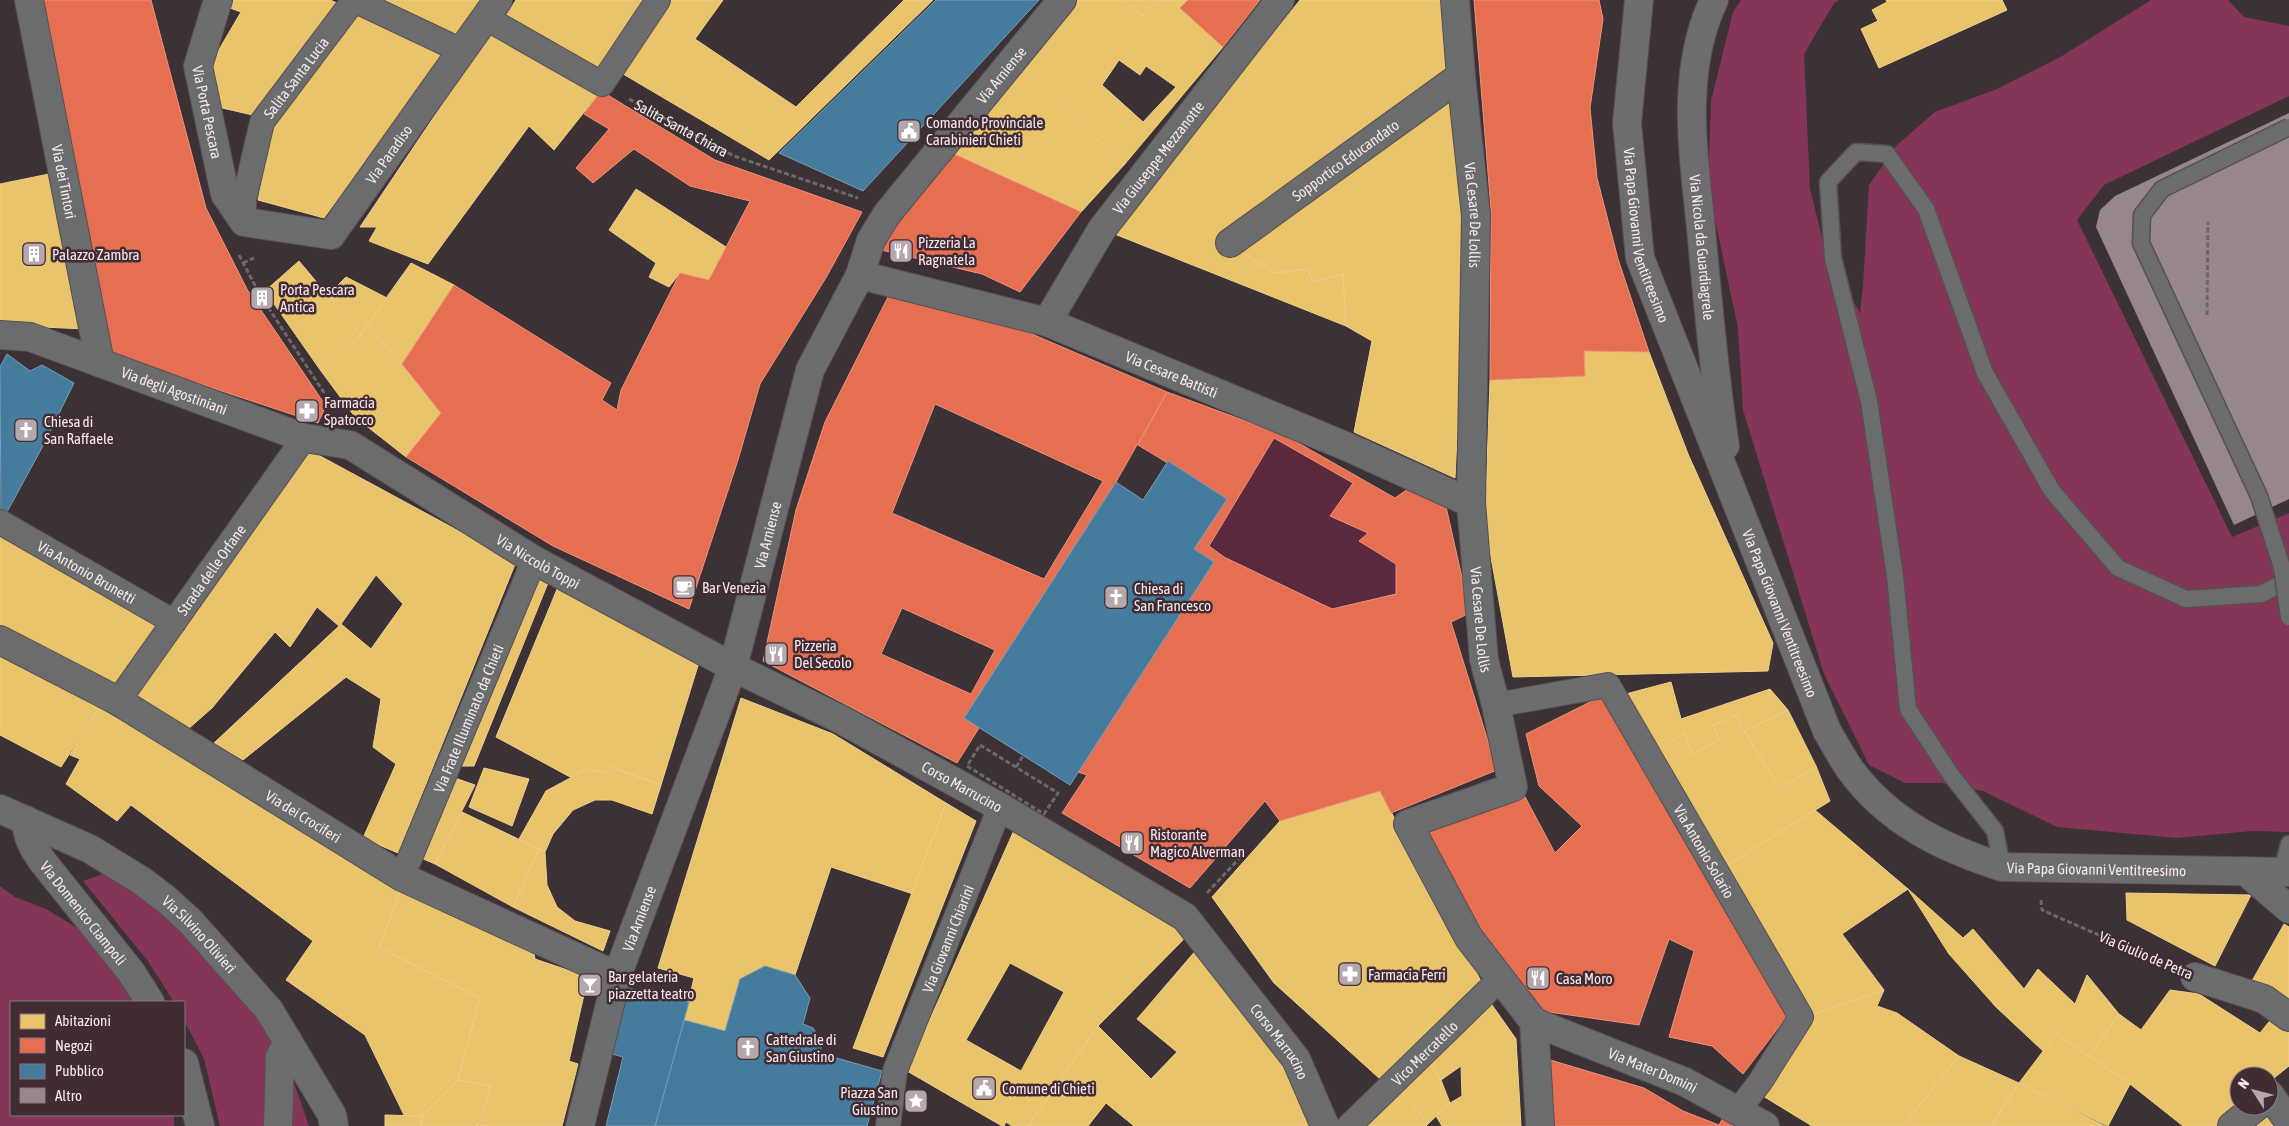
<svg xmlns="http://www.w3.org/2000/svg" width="2289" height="1126" font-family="'Asap Condensed',sans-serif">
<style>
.green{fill:#5a293e}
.forest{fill:#853558}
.homes{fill:#e9c46a;stroke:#edcf91;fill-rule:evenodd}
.shops{fill:#e76f51;stroke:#ec9380;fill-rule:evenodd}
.public{fill:#457b9d;stroke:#7a9cb5}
.building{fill:#97868c}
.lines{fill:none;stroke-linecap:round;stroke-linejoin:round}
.service-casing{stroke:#594f52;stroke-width:19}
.pedestrian-casing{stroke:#594f52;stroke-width:26}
.minor-casing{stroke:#594f52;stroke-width:30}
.tertiary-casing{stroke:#594f52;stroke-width:30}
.primary-casing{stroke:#594f52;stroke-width:30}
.path{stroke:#6b686a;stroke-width:3;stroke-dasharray:5 2.5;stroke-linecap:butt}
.service{stroke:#6b6c6e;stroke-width:16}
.pedestrian{stroke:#6b6c6e;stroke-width:24}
.minor{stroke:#6b6c6e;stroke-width:28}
.tertiary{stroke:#6b6c6e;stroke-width:28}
.primary{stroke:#6d6c6f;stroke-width:28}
.service-bridge-casing{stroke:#594f52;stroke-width:19;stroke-linecap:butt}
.service-bridge{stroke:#6b6c6e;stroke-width:16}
.labels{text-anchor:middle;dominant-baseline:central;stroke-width:5;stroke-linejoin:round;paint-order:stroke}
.street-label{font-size:15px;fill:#f6e8ed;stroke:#412c33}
.poi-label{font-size:15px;fill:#f6e8ed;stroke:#412c33;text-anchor:start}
</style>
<rect width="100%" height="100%" fill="#3c3134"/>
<polygon class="green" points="1274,438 1353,483 1330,516 1368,533 1360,541 1396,564 1396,594 1332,609 1224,557 1209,546"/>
<g class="forest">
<polygon points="1741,0 1839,0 1834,3 1804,54 1810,189 1826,254 1860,313 1863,285 1869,185 1897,145 1935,112 1997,89 2062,56 2151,0 2228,0 2244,17 2289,26 2289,96 2104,185 2077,220 2232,537 2289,513 2289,832 2252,831 2177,838 2057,827 1983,791 1941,783 1905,783 1869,765 1824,674 1743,410 1738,328 1708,187 1711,101 1733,12"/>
<polygon points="106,873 130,888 188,934 267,1031 291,1074 309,1126 220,1126 204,1059 184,1020 184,1002 174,1002 147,960 83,881"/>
<polygon points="0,886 15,897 46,909 84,932 139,1002 11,1002 11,1115 174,1115 174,1126 0,1126"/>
</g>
<g class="homes">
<polygon points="233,0 330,0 337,3 257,116 209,105 214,58 241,12 230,8"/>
<polygon points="371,0 484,0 458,36"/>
<polygon points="516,0 644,0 598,69 505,17"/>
<polygon points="667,0 723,0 695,39 796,107 904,0 933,0 769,160 618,71"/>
<path d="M1076 0H1125L1143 16 1157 0H1188L1180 8 1223 47 1124 165 1022 67ZM1119 60 1140 75 1146 66 1176 87 1143 122 1102 85Z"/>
<polygon points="1125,0 1157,0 1143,16"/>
<polygon points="1300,0 1440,0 1449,68 1217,237 1275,273 1308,269 1313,282 1343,274 1346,326 1112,233"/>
<polygon points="1886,0 2002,0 2007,10 1879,68 1861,29 1878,21 1872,10 1887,2"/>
<polygon points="354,11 446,53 324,218 258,200 271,128"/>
<polygon points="490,33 601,91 554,150 529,126 428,264 369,241 377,227 360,227"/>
<polygon points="1022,67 1124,165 1081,212 952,153"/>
<polygon points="1451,95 1466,263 1455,478 1354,432 1372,341 1346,326 1343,274 1313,282 1308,269 1275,273 1239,251"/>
<polygon points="49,174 85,329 0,325 0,184"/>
<polygon points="636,189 726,247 709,280 680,273 669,287 649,277 656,263 609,230"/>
<polygon points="299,261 361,335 321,371 265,291"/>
<polygon points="411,263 454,285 402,364 367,325"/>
<polygon points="346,277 387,298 361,335 328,295"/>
<polygon points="265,291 270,297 258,305 254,299"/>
<polygon points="367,325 402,364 441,413 406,457 355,417 321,371 361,335"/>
<polygon points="1584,351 1649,352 1688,454 1773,643 1768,671 1513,677 1485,525 1490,380 1585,376"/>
<path d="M309 450 516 562 398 853 363 838 396 764 373 747 381 699 346 677 243 760 214 743 339 626 317 607 290 647 275 632 212 708 187 730 135 699ZM376 575 403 604 371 649 341 624Z"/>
<polygon points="0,530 159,624 114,690 0,630"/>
<polygon points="538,570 550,578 474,766 458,766"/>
<polygon points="560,582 701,656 661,785 608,766 606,773 587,769 572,778 496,737"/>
<polygon points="0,654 99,708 61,767 0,735"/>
<polygon points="1671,682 1681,719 1770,689 1788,710 1744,731 1737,715 1713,725 1719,740 1692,754 1684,732 1655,753 1622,695"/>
<polygon points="741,698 833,734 946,803 913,894 831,867 795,975 765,966 740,979 725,1031 684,1020 694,978 658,968"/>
<polygon points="99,708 403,885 379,947 480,998 458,1080 422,1116 404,1115 365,1035 286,980 313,941 131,805 117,821 66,784 80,759 70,755"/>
<polygon points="1788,710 1816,766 1780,789 1744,731"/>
<polygon points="1737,715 1744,731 1780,789 1816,766 1830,801 1725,867 1655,753 1684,732 1692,754 1719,740 1713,725"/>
<polygon points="608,766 661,785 652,814 612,800 595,800 573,810 553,834 545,852 519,839 546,791 587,769 606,773"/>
<polygon points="484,768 529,779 512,826 469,807"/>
<polygon points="455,778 475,785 435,864 421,858"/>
<polygon points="1380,791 1482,983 1380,1079 1274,983 1212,897 1280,821"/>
<polygon points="946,803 976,821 883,1057 853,1048"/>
<polygon points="1815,810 1908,889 1842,934 1884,990 1810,1015 1725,867"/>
<polygon points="462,812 539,849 513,907 435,864"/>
<path d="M1015 828 1178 922 1188 935 1098 1026 1028 1126H1012L1006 1122 1004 1126H1002L907 1071ZM1010 963 1064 992 1021 1071 966 1040Z"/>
<polygon points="539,849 545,852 547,885 557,907 575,921 610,931 603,951 513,907"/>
<polygon points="403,885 533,947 535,959 588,977 569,1061 578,1064 562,1126 480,1126 491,1086 458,1080 480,998 379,947"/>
<polygon points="1908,889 1963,938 1973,929 2024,989 2038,969 2075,1004 2087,975 2119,1014 2089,1057 2056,1034 2043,1051 1996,1007 1949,954"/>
<polygon points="2126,893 2251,895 2215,966 2127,920"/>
<polygon points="2284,924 2289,927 2289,1002 2252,981"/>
<polygon points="1197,949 1286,1061 1312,1126 1134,1126 1106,1103 1088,1126 1028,1126 1098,1026 1151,1079 1177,1052 1137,1019"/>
<polygon points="1884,990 1877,1006 1897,1013 1959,1056 1903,1126 1812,1126 1763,1096 1810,1015"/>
<polygon points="2170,990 2199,994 2260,1033 2277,1012 2289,1021 2289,1066 2269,1082 2269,1076 2239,1076 2239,1100 2216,1126 2183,1126 2130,1084 2089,1057 2119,1014 2141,1030"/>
<polygon points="1490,1002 1516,1039 1521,1126 1442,1126 1436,1116 1450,1103 1462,1096 1461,1066 1441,1080 1429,1063"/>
<polygon points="2056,1034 2130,1084 2108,1126 2019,1083"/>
<polygon points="1959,1056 2019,1083 1991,1126 1903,1126"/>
<polygon points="1429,1063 1441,1080 1450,1103 1428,1124 1401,1091"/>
<polygon points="458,1080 491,1086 479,1126 421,1126 422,1116"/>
<polygon points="2019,1083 2105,1126 1991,1126"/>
<polygon points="1401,1091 1428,1124 1426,1126 1365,1126"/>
<polygon points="2268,1108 2280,1126 2247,1126"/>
<polygon points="385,1115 422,1116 421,1126 385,1126"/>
</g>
<g class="shops">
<polygon points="38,0 151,0 206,208 248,291 326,406 318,423 107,353"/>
<polygon points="1188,0 1260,0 1223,47 1180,8"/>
<polygon points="1474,0 1599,0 1603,19 1590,108 1597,178 1618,259 1649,352 1584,351 1585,376 1490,380 1491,210"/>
<polygon points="601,91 715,160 862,212 827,276 760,384 738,460 689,609 553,546 406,457 441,413 402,364 454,285 611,383 602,400 617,410 621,390 680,273 709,280 750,201 690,186 634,149 593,183 576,168 609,129 584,114"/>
<polygon points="952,153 1081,212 1020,292 982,274 877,249"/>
<path d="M892 289 976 310 1167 392 1116 482 964 718 979 728 957 763 763 661 796 510 825 422ZM935 404 1103 481 1044 579 892 513ZM902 608 995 650 971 694 881 654Z"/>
<path d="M1167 392 1286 436 1395 498 1408 489 1445 502 1470 613 1451 622 1497 770 1391 813 1380 791 1280 821 1265 801 1190 888 1062 813 1087 775 1078 772 1214 562 1194 549 1227 499 1138 445ZM1274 438 1353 483 1330 516 1368 533 1359 541 1396 564V594L1332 609 1224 557 1209 546Z"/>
<polygon points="1604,695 1788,1015 1743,1074 1712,1046 1669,1037 1694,951 1669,939 1639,1025 1542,1011 1477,934 1423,834 1524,795 1555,853 1582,826 1539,786 1526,734"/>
<polygon points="1547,1059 1644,1088 1683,1111 1719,1125 1724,1116 1742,1126 1551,1126"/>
</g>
<g class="public">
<polygon points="936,0 1039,0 863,191 779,153"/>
<polygon points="7,354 30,371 42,365 74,383 44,444 1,523 0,367"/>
<polygon points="1168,461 1227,499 1194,549 1214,562 1070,785 964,718 1116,482 1143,500"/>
<polygon points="765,966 795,975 810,998 803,1024 813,1028 823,1043 819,1053 882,1071 867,1126 655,1126 684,1020 725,1031 740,979"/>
<polygon points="625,987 689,1002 655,1126 606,1126 623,1057 605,1052"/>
</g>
<polygon class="building" points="2289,113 2289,499 2234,525 2096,227 2100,210 2115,196"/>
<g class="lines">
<g class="service-casing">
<g id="service">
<polyline points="2002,867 1995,831 1951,775 1908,709 1895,576 1869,401 1833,258 1828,182 1856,152 1887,154 1926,209 1985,373 2052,491 2118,568 2186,599 2261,594 2289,580"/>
<polyline points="2282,871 2289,844"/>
</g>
</g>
<g class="pedestrian-casing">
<g id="pedestrian">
<polyline points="354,0 462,51"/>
<polyline points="486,18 602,84 658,0"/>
<path id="s2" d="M244 222V200L262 122 354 0"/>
<path id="s3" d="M0 522 174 622"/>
<path id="s4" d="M118 701 304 438"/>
<path id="s5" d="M1496 705 1608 685 1801 1017 1760 1082 1738 1111"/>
<path id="s6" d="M402 877 534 560"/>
<path id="s7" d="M888 1126 895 1071 1000 807"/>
<path id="s8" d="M1349 1126 1500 979"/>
</g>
</g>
<g class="minor-casing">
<g id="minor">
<path id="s9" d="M29 0 100 363"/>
<path id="s10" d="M218 0 198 66 225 194 244 222 331 235 498 0"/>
<path id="s11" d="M1455 0 1461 76 1476 216 1471 503 1484 660 1496 705 1513 787 1408 824 1469 938 1534 1022 1540 1126"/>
<path id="s12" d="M1230 243 1461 76"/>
<path id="s13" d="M860 275 1047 322 1350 448 1471 503"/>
<path id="s14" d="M1047 322 1102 229 1280 0"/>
<path id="s15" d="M0 335 30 337 304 438 350 445 534 560 733 667 840 719 1000 807 1185 917 1296 1059 1325 1126"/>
<path id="s16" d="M0 640 118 701 402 877 617 976"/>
<polyline points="2245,871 2289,909"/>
<polyline points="2195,977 2264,999 2289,1017"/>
<path id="s17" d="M1534 1022 1685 1082 1765 1126"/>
<polyline points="2270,1095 2289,1122"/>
<polyline points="278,1126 280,1057 288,1041"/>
<path id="s18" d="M580 1126 617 976 733 667 810 370 860 275 871 240 887 214 1062 0"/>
<polyline points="2232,1126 2257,1106"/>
</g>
</g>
<g class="tertiary-casing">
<g id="tertiary">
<path id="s19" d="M0 809 90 849 142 881 167 900 190 921 269 1010 332 1115 334 1126"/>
<path id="s20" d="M26 820C27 838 33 848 43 862L131 972 150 1002"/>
<polyline points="184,1063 200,1126"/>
</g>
</g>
<g class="primary-casing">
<g id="primary">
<path id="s21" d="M1639 0 1627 123 1640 258 1827 731C1834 743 1841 756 1849 768 1887 821 1942 848 2002 867L2289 872"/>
<path id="s22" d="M1714 0C1677 78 1696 167 1703 250 1709 315 1715 381 1725 446"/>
</g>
</g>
<g class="path">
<path id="s1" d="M629 99 734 156 858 198"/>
<polyline points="239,255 260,295"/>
<polyline points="243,263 254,258"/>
<polyline points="264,301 334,408"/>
<polyline points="2207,315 2208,222"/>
<polygon points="980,745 1058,793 1044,814 967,766"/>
<polyline points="1016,767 1023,756"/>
<polyline points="1207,893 1246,851"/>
<polyline points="2041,900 2042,910 2165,964"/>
</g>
<use href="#service" class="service"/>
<use href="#pedestrian" class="pedestrian"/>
<use href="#minor" class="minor"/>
<use href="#tertiary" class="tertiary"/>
<use href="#primary" class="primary"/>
<g class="service-bridge-casing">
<polyline id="service-bridge" points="2289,127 2162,189 2142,215 2141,243 2259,496 2282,567 2289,617"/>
</g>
<use href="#service-bridge" class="service-bridge"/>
</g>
<defs>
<g id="civic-square" transform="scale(1.25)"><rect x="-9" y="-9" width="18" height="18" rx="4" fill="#b5a8ac" stroke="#412c33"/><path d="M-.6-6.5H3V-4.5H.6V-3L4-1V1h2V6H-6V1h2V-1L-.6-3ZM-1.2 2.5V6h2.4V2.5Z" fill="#fff"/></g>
<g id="restaurant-square" transform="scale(1.25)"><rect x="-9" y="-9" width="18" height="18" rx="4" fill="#b5a8ac" stroke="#412c33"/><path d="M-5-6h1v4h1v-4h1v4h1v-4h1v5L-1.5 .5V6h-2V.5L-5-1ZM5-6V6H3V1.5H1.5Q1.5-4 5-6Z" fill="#fff"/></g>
<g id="building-square" transform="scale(1.25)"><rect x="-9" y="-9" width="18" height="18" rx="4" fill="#b5a8ac" stroke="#412c33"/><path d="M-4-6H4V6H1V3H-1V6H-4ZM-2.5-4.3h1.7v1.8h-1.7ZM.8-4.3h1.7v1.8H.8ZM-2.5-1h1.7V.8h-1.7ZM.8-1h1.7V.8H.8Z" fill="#fff"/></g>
<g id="pharmacy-square" transform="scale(1.25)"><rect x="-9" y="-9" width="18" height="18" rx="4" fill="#b5a8ac" stroke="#412c33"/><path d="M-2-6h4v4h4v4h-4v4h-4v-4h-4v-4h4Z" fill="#fff"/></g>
<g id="church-square" transform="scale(1.25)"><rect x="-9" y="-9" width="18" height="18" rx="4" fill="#b5a8ac" stroke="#412c33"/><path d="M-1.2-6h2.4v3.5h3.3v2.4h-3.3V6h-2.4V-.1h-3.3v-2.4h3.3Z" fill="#fff"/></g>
<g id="cafe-square" transform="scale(1.25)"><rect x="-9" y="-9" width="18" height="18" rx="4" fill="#b5a8ac" stroke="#412c33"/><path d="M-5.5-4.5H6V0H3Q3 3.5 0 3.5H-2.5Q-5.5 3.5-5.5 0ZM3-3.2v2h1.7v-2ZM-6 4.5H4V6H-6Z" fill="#fff"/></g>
<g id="bar-square" transform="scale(1.25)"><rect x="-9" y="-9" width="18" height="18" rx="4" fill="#b5a8ac" stroke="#412c33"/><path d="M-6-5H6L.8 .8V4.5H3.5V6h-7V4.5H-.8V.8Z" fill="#fff"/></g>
<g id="sight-square" transform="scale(1.25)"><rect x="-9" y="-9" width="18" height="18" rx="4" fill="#b5a8ac" stroke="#412c33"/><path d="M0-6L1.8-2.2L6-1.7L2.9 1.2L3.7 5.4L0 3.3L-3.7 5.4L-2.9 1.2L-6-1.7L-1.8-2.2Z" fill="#fff"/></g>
</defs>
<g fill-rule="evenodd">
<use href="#civic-square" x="909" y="131"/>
<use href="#restaurant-square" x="901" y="251"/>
<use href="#building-square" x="34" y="254"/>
<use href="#building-square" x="262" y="298"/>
<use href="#pharmacy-square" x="307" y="411"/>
<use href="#church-square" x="26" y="430"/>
<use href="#cafe-square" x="684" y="587"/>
<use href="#church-square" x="1116" y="597"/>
<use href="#restaurant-square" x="776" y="654"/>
<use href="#restaurant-square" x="1132" y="843"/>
<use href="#pharmacy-square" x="1350" y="974"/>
<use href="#restaurant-square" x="1538" y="978"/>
<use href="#bar-square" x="590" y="985"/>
<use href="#church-square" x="748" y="1048"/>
<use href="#civic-square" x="984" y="1088"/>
<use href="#sight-square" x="916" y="1101"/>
</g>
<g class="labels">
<g class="street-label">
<text stroke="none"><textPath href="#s18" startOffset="1146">Via Arniense</textPath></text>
<text stroke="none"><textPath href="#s2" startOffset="158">Salita Santa Lucia</textPath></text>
<text stroke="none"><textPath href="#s10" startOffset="116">Via Porta Pescara</textPath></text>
<text stroke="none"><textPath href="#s1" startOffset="60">Salita Santa Chiara</textPath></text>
<text stroke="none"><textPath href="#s10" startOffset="421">Via Paradiso</textPath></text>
<text stroke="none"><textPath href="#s14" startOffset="199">Via Giuseppe Mezzanotte</textPath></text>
<text stroke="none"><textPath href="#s12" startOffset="142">Sopportico Educandato</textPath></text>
<text stroke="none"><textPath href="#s9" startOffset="185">Via dei Tintori</textPath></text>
<text stroke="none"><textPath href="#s11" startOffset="216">Via Cesare De Lollis</textPath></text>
<text stroke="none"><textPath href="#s21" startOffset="238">Via Papa Giovanni Ventitreesimo</textPath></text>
<text stroke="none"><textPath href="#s22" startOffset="251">Via Nicola da Guardiagrele</textPath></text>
<text stroke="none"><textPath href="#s13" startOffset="328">Via Cesare Battisti</textPath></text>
<text stroke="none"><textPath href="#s15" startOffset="184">Via degli Agostiniani</textPath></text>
<text stroke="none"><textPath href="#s18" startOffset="621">Via Arniense</textPath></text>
<text stroke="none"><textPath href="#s15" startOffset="590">Via Niccolò Toppi</textPath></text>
<text stroke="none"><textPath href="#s4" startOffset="161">Strada delle Orfane</textPath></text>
<text stroke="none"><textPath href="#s3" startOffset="100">Via Antonio Brunetti</textPath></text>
<text stroke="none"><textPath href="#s21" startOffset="641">Via Papa Giovanni Ventitreesimo</textPath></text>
<text stroke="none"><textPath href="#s11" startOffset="621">Via Cesare De Lollis</textPath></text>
<text stroke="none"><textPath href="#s6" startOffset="172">Via Frate Illuminato da Chieti</textPath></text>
<text stroke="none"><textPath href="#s15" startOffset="1070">Corso Marrucino</textPath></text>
<text stroke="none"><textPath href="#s16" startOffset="351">Via dei Crociferi</textPath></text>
<text stroke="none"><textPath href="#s5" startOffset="306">Via Antonio Solario</textPath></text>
<text stroke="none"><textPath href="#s21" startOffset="1091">Via Papa Giovanni Ventitreesimo</textPath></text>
<text stroke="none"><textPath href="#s20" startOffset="111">Via Domenico Ciampoli</textPath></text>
<text stroke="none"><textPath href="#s18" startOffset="216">Via Arniense</textPath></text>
<text stroke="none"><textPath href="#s19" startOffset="238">Via Silvino Olivieri</textPath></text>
<text stroke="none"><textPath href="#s7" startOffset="198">Via Giovanni Chiarini</textPath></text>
<text transform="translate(2146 955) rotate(23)">Via Giulio de Petra</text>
<text stroke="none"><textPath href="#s15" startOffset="1485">Corso Marrucino</textPath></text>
<text stroke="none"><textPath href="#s8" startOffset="105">Vico Mercatello</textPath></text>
<text stroke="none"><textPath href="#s17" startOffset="128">Via Mater Domini</textPath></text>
</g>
<g class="poi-label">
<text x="926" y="122">Comando Provinciale<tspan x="926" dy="17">Carabinieri Chieti</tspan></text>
<text x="918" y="242">Pizzeria La<tspan x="918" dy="17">Ragnatela</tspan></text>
<text x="52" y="254">Palazzo Zambra</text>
<text x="280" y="289">Porta Pescara<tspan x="280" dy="17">Antica</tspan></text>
<text x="324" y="402">Farmacia<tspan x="324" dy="17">Spatocco</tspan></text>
<text x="44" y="421">Chiesa di<tspan x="44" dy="17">San Raffaele</tspan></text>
<text x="702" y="587">Bar Venezia</text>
<text x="1134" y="588">Chiesa di<tspan x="1134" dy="17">San Francesco</tspan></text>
<text x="794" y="645">Pizzeria<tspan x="794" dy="17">Del Secolo</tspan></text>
<text x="1150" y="834">Ristorante<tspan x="1150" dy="17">Magico Alverman</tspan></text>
<text x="1368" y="974">Farmacia Ferri</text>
<text x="608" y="976">Bar gelateria<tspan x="608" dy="17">piazzetta teatro</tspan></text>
<text x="1556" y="978">Casa Moro</text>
<text x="766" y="1039">Cattedrale di<tspan x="766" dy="17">San Giustino</tspan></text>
<text x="1002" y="1088">Comune di Chieti</text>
<text x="898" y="1092" text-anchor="end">Piazza San<tspan x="898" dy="17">Giustino</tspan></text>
</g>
</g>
<rect x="10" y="1001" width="175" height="115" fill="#412c33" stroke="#89777d"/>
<rect x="20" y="1014" width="25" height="15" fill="#e9c46a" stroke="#89777d"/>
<text x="55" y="1026" font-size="15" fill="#f6e8ed">Abitazioni</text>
<rect x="20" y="1038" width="25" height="15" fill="#e76f51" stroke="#89777d"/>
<text x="55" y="1051" font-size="15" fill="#f6e8ed">Negozi</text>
<rect x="20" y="1064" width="25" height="15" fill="#457b9d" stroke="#89777d"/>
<text x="55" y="1076" font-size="15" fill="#f6e8ed">Pubblico</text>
<rect x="20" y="1088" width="25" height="15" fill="#97868c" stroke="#89777d"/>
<text x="55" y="1101" font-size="15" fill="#f6e8ed">Altro</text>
<g transform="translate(2254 1091) rotate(306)"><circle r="24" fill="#412c33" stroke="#89777d"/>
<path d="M0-4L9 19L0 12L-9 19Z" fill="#b5a8ac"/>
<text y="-8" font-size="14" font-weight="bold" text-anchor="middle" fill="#f6e8ed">N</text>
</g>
</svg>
